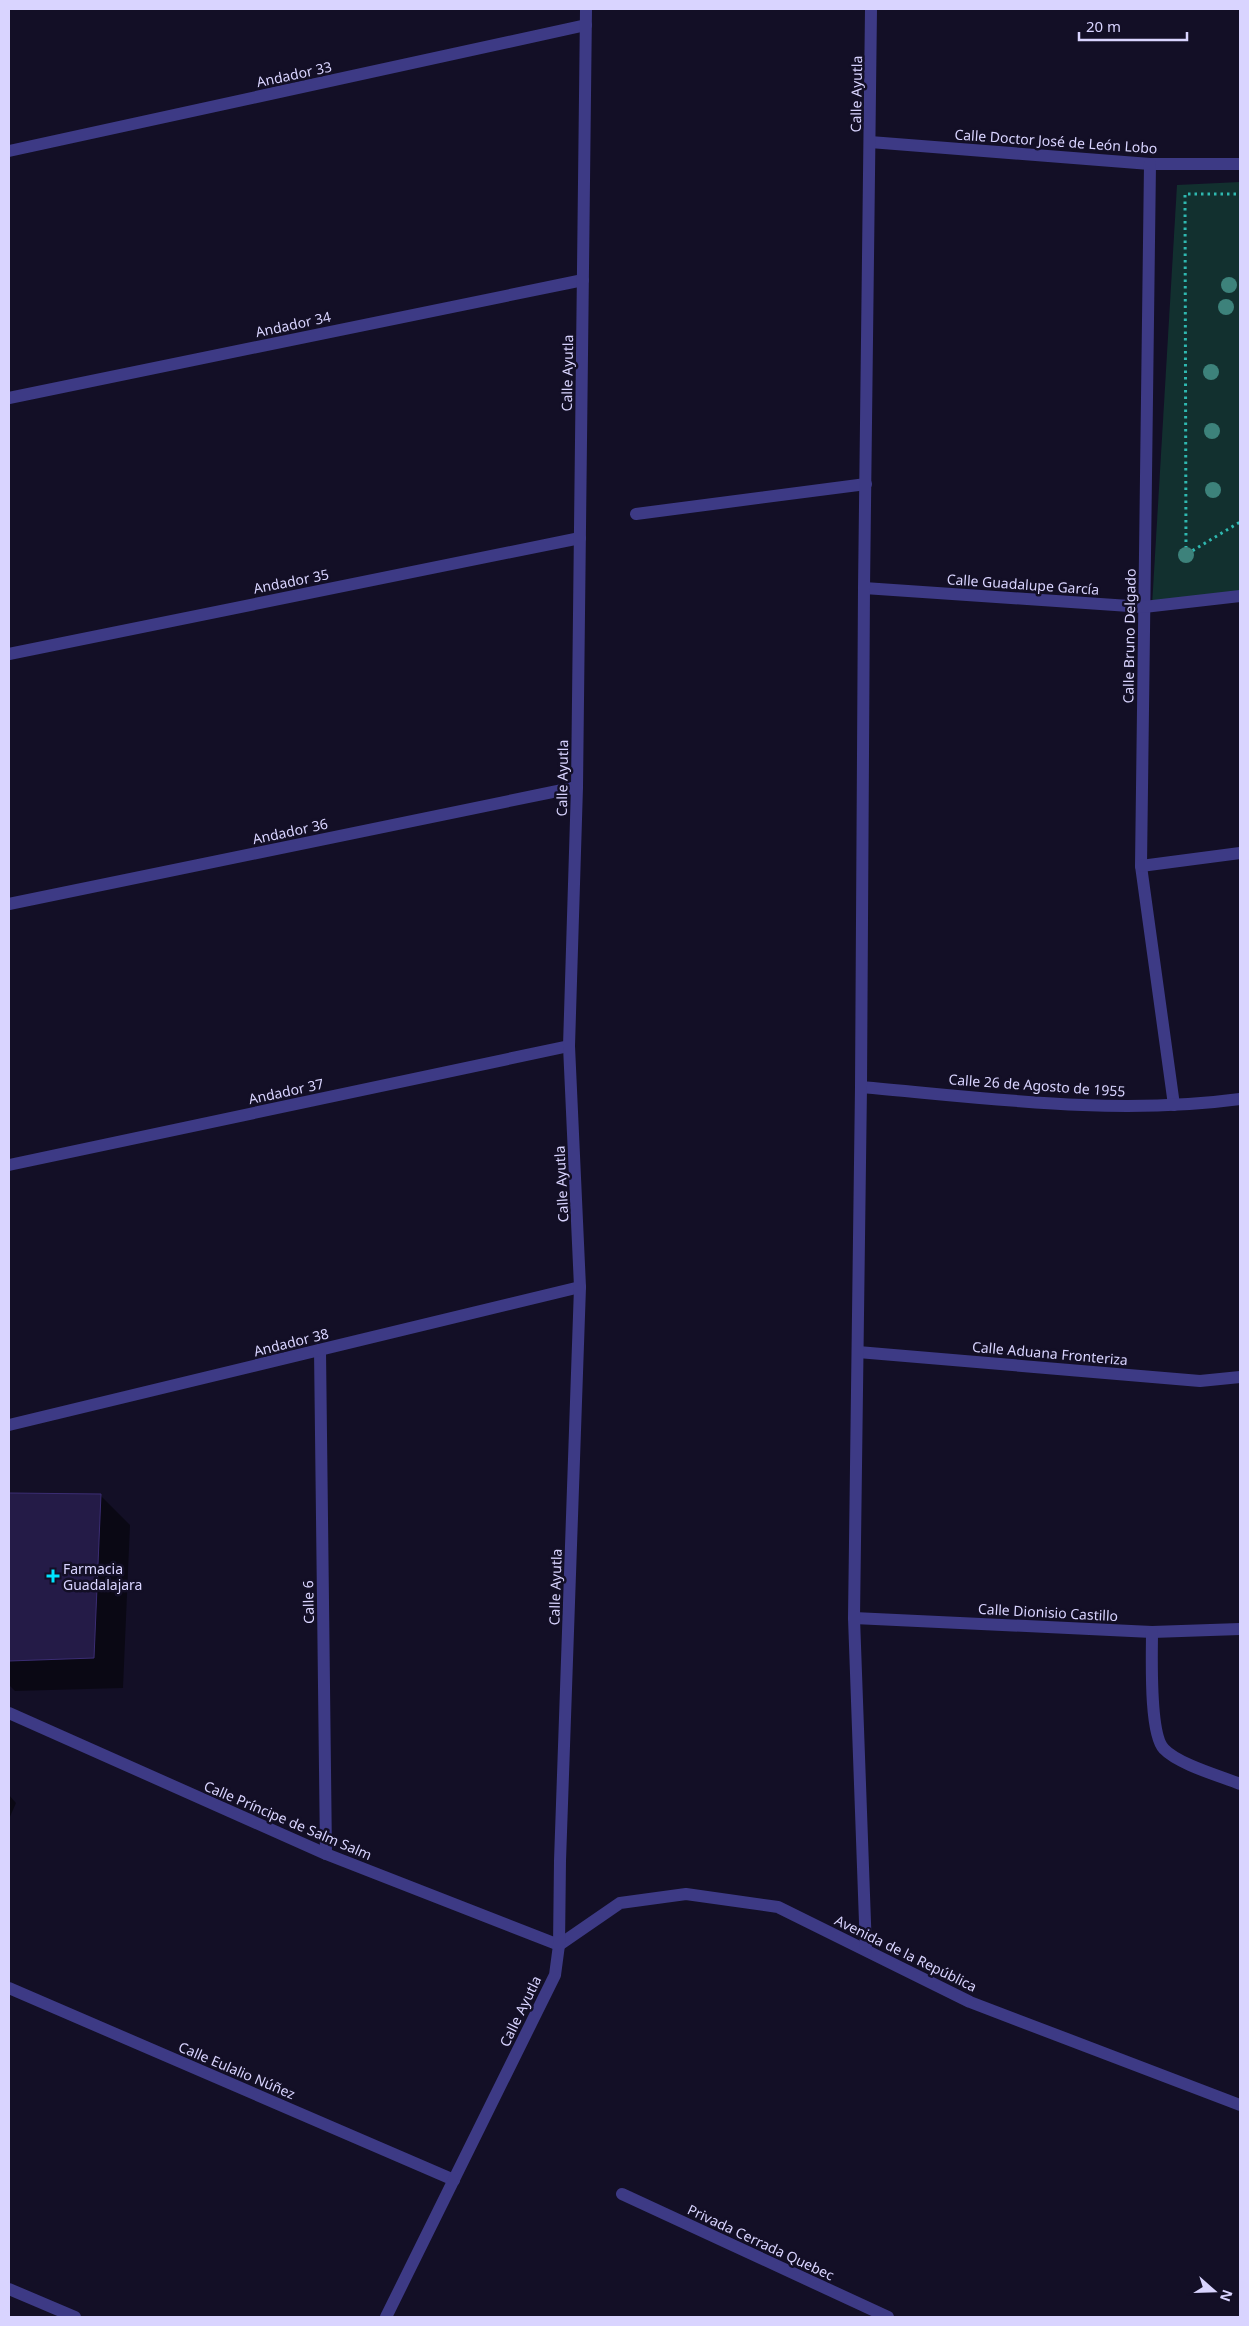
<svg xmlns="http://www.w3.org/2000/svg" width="1249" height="2326" font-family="'Noto Sans',sans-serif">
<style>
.green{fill:#12302f}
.shadow{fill:#0007}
.building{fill:#241b47;stroke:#3b2d73}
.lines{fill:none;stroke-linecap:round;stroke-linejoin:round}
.path{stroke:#2fb8b0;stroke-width:3;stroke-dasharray:2.5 4;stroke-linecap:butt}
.minor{stroke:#3d3a85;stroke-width:12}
.tree{fill:#3d827b}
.poi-dot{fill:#00e5ff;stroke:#130f26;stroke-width:2}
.labels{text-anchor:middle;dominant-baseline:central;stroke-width:5;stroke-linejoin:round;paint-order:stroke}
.street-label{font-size:14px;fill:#d9d4ff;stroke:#130f26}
.poi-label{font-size:14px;fill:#d9d4ff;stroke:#130f26;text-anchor:start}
</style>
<rect width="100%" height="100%" fill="#130f26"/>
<polygon class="green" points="1240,182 1240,594 1152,606 1177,185"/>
<g class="shadow">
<polygon points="9,1494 100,1495 130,1525 123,1688 15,1691 9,1685"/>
<polygon points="9,1795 16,1803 9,1819"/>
</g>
<polygon class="building" points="9,1493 101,1494 94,1658 9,1661"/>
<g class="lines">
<g class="path">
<polyline points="1187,554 1240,522"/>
<polyline points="1186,555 1185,194 1240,194"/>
</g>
<g class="minor">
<polyline points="870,142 1150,164 1240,164"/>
<polyline points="9,151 586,25"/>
<polyline points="1150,164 1141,866 1174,1105"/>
<polyline points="9,398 583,280"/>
<polyline points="636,514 866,484"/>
<polyline points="864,588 1144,607 1240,596"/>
<polyline points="9,654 580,538"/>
<polyline points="1141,866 1240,853"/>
<polyline points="9,904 577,787"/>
<path d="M861 1087C988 1098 1114 1116 1240 1099"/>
<polyline points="9,1165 569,1046"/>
<polyline points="320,1350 326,1854"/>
<polyline points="858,1352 1200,1381 1240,1377"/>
<polyline points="9,1425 580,1287"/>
<polyline points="854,1618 1152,1632 1240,1629"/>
<path d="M1152 1632C1152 1655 1149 1734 1164 1749 1178 1764 1220 1776 1240 1784"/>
<polyline points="9,1713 326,1854 559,1945"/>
<polyline points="559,1945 620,1903 686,1894 778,1907 970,2002 1240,2105"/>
<polyline points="866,1950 854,1618 861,1087 864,588 871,9"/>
<polyline points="9,1988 454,2180"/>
<polyline points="622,2194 888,2317"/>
<polyline points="9,2289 75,2317"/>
<polyline points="386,2317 555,1975 559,1945 560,1861 580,1287 569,1046 577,787 586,9"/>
</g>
</g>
<g class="tree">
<circle cx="1229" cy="285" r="8"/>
<circle cx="1226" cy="307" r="8"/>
<circle cx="1211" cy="372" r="8"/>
<circle cx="1212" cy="431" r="8"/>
<circle cx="1213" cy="490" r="8"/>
<circle cx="1186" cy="555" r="8"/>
</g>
<path class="poi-dot" d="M50.5 1568.5h5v5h5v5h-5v5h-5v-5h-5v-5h5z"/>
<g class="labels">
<g class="street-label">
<text transform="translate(294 74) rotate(-12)">Andador 33</text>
<text transform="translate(856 94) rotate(-89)">Calle Ayutla</text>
<text transform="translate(1056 141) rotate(4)">Calle Doctor José de León Lobo</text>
<text transform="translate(293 324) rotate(-12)">Andador 34</text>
<text transform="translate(567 373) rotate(-89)">Calle Ayutla</text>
<text transform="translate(291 581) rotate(-11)">Andador 35</text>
<text transform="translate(1023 584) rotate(4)">Calle Guadalupe García</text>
<text transform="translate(1129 636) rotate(-89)">Calle Bruno Delgado</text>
<text transform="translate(562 778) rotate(-89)">Calle Ayutla</text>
<text transform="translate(290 831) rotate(-12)">Andador 36</text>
<text transform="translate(1037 1085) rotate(4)">Calle 26 de Agosto de 1955</text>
<text transform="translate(286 1091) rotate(-12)">Andador 37</text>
<text transform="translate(561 1184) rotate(-93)">Calle Ayutla</text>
<text transform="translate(291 1342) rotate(-14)">Andador 38</text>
<text transform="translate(1050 1353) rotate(5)">Calle Aduana Fronteriza</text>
<text transform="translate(555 1587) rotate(-88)">Calle Ayutla</text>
<text transform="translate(308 1602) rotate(-91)">Calle 6</text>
<text transform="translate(1048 1612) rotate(3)">Calle Dionisio Castillo</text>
<text transform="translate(288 1820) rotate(23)">Calle Príncipe de Salm Salm</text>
<text transform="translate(906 1953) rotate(26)">Avenida de la República</text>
<text transform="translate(520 2011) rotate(-64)">Calle Ayutla</text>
<text transform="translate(237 2070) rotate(23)">Calle Eulalio Núñez</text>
<text transform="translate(761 2242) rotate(25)">Privada Cerrada Quebec</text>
</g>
<g class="poi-label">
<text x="63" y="1568">Farmacia<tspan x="63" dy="16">Guadalajara</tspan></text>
</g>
</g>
<rect width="1249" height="2326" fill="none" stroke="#d9d4ff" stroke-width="20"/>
<g transform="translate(1214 2291) rotate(110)" stroke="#130f26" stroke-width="4" paint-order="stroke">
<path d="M0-4L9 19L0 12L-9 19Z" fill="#d9d4ff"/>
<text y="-8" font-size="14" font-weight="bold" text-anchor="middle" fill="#d9d4ff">N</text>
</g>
<path d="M1079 32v8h108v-8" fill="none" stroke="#d9d4ff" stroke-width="2.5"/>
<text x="1086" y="32" font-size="15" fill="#d9d4ff" stroke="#130f26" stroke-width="4" paint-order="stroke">20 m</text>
</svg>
